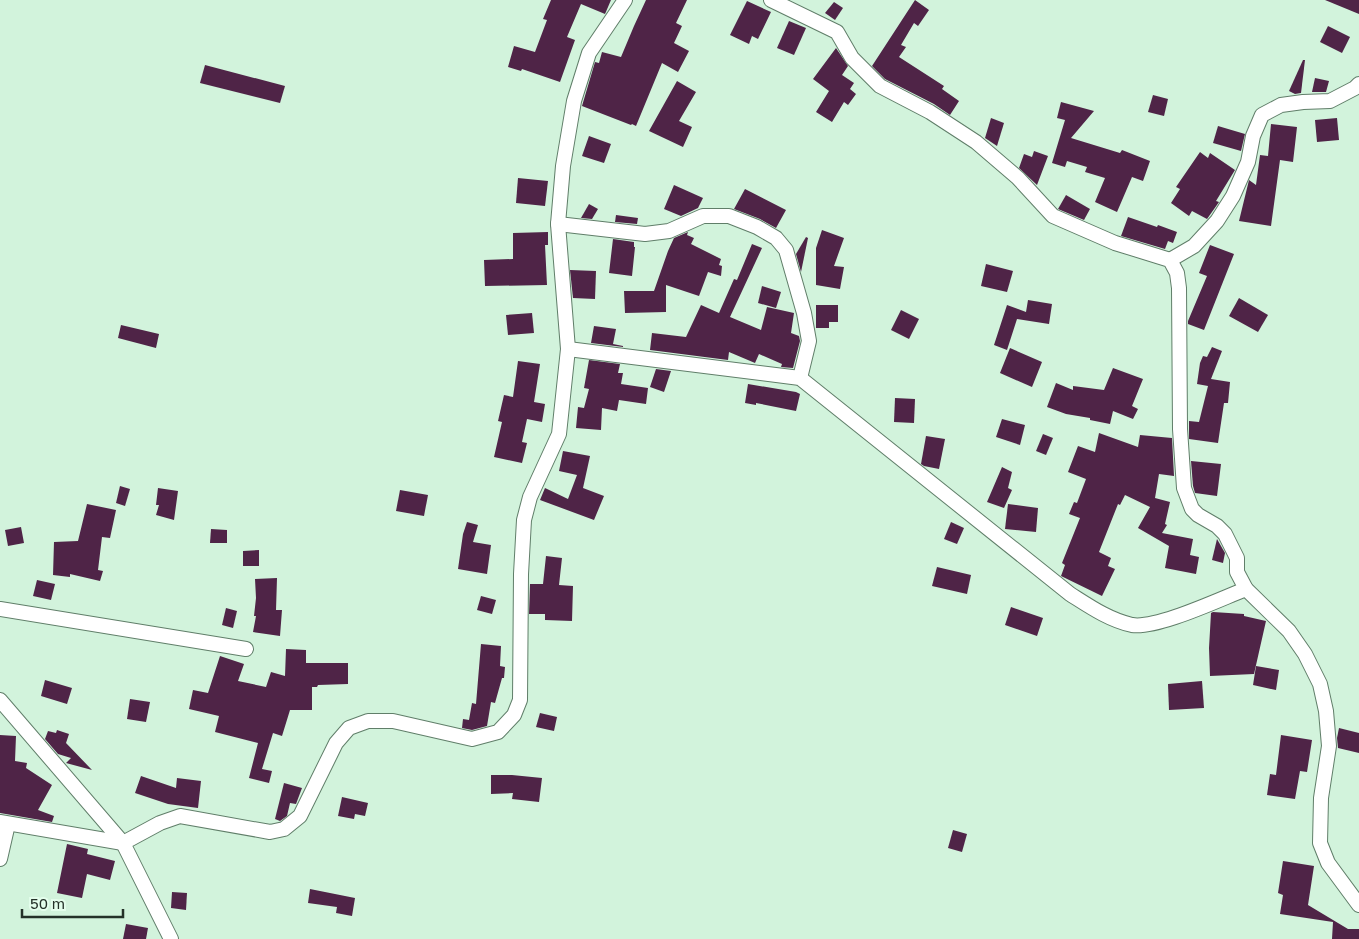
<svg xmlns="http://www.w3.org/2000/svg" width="1359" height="939" font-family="'Golos Text',sans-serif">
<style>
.building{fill:#4f2447}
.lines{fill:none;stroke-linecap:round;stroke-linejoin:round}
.minor-casing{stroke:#607e69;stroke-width:16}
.minor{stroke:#fff;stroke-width:14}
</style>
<rect width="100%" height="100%" fill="#d2f3dc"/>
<g class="building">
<polygon points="551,0 611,0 605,14 581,4 567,37 575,40 560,82 522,69 521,71 508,67 514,46 535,52 547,20 543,19"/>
<polygon points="646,0 687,0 676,23 682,26 674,43 689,51 678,72 662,63 636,126 632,124 631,125 582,106 595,62 599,63 602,52 621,57 634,26"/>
<polygon points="915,0 929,10 918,26 914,23 901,45 906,47 899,57 944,86 942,89 959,101 950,115 934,104 885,79 872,66"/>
<polygon points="1325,0 1359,0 1359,14"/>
<polygon points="747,1 771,12 758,39 752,36 749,44 730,35"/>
<polygon points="834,2 843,8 835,20 825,13"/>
<polygon points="789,21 806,28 794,55 777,48"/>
<polygon points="1328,26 1350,37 1342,53 1320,42"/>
<polygon points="836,48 848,66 842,75 854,83 850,89 856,94 848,105 844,102 832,122 816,112 829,91 813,79"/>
<polygon points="1303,60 1305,60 1301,93 1295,94 1289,91"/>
<polygon points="205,65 285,86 280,103 200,83"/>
<polygon points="1315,78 1329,81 1326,92 1312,92"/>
<polygon points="677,81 696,92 679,121 692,127 683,147 649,131"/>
<polygon points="1153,95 1168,99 1164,116 1148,112"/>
<polygon points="1061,102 1094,111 1071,138 1120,153 1122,150 1150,161 1143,181 1132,177 1117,212 1095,202 1105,178 1085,172 1087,167 1067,161 1065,167 1052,163 1065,120 1057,118"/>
<polygon points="991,118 1004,123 997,146 985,138"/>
<polygon points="1337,118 1339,140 1317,142 1315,120"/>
<polygon points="1271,124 1297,127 1293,162 1280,160 1271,226 1239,221 1249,180 1256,185 1260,155 1268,156"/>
<polygon points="1218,126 1245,134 1241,151 1213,143"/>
<polygon points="589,136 611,144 604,163 582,156"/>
<polygon points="1034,151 1048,156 1037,185 1019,168 1024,154 1032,157"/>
<polygon points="1200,152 1208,158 1210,153 1235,170 1216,201 1219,202 1207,219 1192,211 1189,216 1171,203 1180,189 1176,187"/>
<polygon points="518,178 548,181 545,206 516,203"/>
<polygon points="674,185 703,198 698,208 681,216 664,209"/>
<polygon points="745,189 786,210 776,228 760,219 734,209"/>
<polygon points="1066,195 1090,209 1084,220 1058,209"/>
<polygon points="589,204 598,209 592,219 581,218"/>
<polygon points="616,215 638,218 637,224 615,222"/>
<polygon points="1128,217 1157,227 1158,225 1177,232 1173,243 1168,241 1165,249 1121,236"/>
<polygon points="822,230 844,238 834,266 844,267 840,289 816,285 816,248"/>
<polygon points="548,232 548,245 545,245 547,285 485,286 484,260 513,259 513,233"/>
<polygon points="688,232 687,235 694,238 691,244 721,259 719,265 722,266 721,276 708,272 699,296 666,285 666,312 625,313 624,291 654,291 668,251 674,238"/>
<polygon points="806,237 808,238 801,272 796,254"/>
<polygon points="613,239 634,242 634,247 635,247 632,276 609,273"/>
<polygon points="752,244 762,248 730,317 761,330 767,307 794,313 791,333 799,336 800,341 793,368 781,367 782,364 759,354 755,363 729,352 728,360 650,350 652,333 686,337 701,305 719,313 734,279 737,280"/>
<polygon points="1210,245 1234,254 1204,330 1188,324 1188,321 1207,276 1199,273"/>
<polygon points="986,264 1013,271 1007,292 981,286"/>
<polygon points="570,270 596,271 595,299 573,298"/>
<polygon points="762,286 781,292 776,308 758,303"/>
<polygon points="1239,298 1268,315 1258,332 1229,316"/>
<polygon points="1028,300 1052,304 1049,324 1017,319 1007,350 994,345 1007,305 1026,312"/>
<polygon points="816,305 838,305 838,322 829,322 829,328 816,328"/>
<polygon points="901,310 919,319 909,339 891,330"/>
<polygon points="532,313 534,333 508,335 506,315"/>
<polygon points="121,325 159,334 156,348 118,338"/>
<polygon points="594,326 616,329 613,344 623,346 623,347 591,343"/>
<polygon points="1212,347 1222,351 1211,379 1230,382 1228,403 1224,403 1218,443 1189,439 1189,421 1199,422 1208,386 1197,384 1200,363 1203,356 1207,357"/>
<polygon points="1010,348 1042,362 1032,387 1000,373"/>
<polygon points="589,360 620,364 618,373 623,373 621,384 648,388 646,404 619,400 617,411 602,408 601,430 576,428 578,407 584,408 589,389 584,388"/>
<polygon points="518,361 540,364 534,402 545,404 542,422 527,419 522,442 527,443 522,463 494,457 502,422 498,421 504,395 513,397"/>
<polygon points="1113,368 1143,379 1132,406 1138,409 1133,419 1113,411 1110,424 1090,420 1090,418 1066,414 1047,407 1056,383 1073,390 1073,386 1104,390"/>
<polygon points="656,369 671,371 664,392 650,387"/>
<polygon points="748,384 796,392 800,394 796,411 756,403 756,405 745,403"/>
<polygon points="895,398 915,399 914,423 894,422"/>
<polygon points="1002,419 1025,425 1020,445 996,437"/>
<polygon points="1099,433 1138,447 1140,435 1172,438 1174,476 1159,474 1155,498 1170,502 1165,524 1167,525 1162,533 1193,539 1190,555 1199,557 1196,574 1165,568 1169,546 1138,528 1150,507 1125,495 1120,505 1118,504 1099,552 1111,558 1108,566 1115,569 1102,596 1061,576 1065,565 1062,563 1080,518 1069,514 1074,502 1077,503 1086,479 1068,472 1078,446 1095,452"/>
<polygon points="1043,434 1053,438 1046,455 1036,451"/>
<polygon points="926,436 945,439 939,469 924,466 921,464"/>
<polygon points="563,451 590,456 583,488 604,496 594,520 540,500 545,488 568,499 577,475 559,471"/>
<polygon points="1191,461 1221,464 1217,496 1195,493 1193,486"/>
<polygon points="1002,467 1012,472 1008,488 1012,490 1004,508 987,502"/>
<polygon points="120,486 130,489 125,506 116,503"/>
<polygon points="158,488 178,491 174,520 156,515 159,505 156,505"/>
<polygon points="400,490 428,495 424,516 396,511"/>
<polygon points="87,504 116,510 110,538 102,537 98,570 103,571 100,581 70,574 70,577 53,575 54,542 78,541"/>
<polygon points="1008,504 1038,508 1036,532 1005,529"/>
<polygon points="467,522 478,525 473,542 491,545 487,574 458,569 463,534"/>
<polygon points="951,522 964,528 957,544 944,539"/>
<polygon points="21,527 24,543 8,546 5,530"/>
<polygon points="211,529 227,530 227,543 210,543"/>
<polygon points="1217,539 1225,553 1223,563 1212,560"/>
<polygon points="259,550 259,566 243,566 243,551"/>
<polygon points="546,556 562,558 559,585 573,586 572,621 545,620 545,614 529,614 530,584 543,584"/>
<polygon points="937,567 971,575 967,594 932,586"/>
<polygon points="277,578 276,610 282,610 280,636 253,632 256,616 254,616 256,598 255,579"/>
<polygon points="37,580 55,584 51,600 33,596"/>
<polygon points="481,596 496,600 492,614 477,610"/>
<polygon points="1011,607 1043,618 1037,636 1005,625"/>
<polygon points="226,608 237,611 233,628 222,625"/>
<polygon points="1213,612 1244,614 1244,616 1266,621 1254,674 1210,676 1209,648 1211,613"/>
<polygon points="481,644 501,646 500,666 505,667 504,678 502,678 495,703 491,702 487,726 472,730 462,728 463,719 469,720 472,703 476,704"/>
<polygon points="286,649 306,650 306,663 348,663 348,684 318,685 317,687 312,687 312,710 290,710 282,736 273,733 262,769 272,771 269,783 249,778 258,743 215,732 219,716 189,709 193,690 208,693 220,656 244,664 238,681 266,687 271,672 285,676"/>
<polygon points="1256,666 1279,670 1276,690 1253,685"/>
<polygon points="45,680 72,688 67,704 41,696"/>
<polygon points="1202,681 1204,708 1169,710 1168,684"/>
<polygon points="130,699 150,702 146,722 127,719"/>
<polygon points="540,713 557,717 554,731 536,727"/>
<polygon points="1339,728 1359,733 1359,753 1338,748 1337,738"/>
<polygon points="57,730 69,734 66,743 92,770 66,763 71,758 58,754 45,739 48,731 56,733"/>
<polygon points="0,735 16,736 15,761 27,763 26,768 52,785 38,810 54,816 52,822 0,813"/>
<polygon points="1281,735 1312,740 1307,772 1300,771 1295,799 1267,795 1270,774 1276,775"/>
<polygon points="491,775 512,775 542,778 539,802 512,799 513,793 491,794"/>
<polygon points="141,776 176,788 177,778 201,781 198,808 168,804 135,793"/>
<polygon points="284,783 302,788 296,804 290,803 287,816 280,821 275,819"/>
<polygon points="342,797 368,803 365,816 355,814 354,819 338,816"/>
<polygon points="953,830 967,834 962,852 948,848"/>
<polygon points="67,844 88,849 87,854 115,861 110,880 87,874 82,898 57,893"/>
<polygon points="1283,861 1314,866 1308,905 1348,929 1359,929 1359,939 1332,939 1333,922 1280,914 1283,895 1278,893"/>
<polygon points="310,889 355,898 352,916 336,913 337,907 308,903"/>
<polygon points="172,892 187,893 186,910 171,908"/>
<polygon points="126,924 148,928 146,939 123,939"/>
</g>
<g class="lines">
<g class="minor-casing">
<g id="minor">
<polyline points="771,0 837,32 852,58 880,86 930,112 976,142 1018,178 1053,216 1115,243 1170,260 1177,273 1179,288 1180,429 1184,488 1192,509 1198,515 1217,526 1225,534 1237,558 1237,572 1246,589 1289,631 1305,654 1320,684 1326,711 1329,746 1321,798 1320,843 1328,863 1359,905"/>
<polyline points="558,224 645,234 669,231 703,216 729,216 757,227 776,238 786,250 804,313 809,341 800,378"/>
<polyline points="1170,260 1194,246 1217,221 1233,196 1248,162 1253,136 1262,115 1281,105 1303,102 1330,101 1355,88 1359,84"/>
<path d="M568 349 800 378 1070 594C1089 606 1109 620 1132 625 1157 629 1220 599 1246 589"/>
<polyline points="0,609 246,649"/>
<polyline points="0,700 123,843"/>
<polyline points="0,822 123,843"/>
<polyline points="0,859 8,824"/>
<polyline points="171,939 123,843 160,823 180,816 270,832 284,829 300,816 336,743 349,728 368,721 393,721 472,739 498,732 514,715 520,700 521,574 524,520 530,497 559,434 568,349 558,224 563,166 574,101 589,53 625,0"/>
</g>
</g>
<use href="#minor" class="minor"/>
</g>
<path d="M22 909v8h101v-8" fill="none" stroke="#243128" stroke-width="2.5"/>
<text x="30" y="909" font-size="15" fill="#243128" stroke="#e4feec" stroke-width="4" paint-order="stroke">50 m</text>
</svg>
